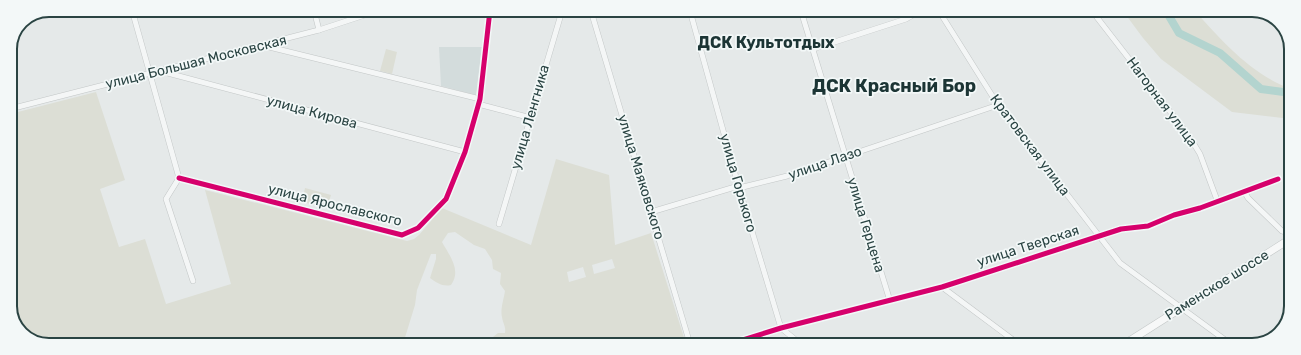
<svg xmlns="http://www.w3.org/2000/svg" width="1301" height="355" font-family="Rubik,sans-serif">
<style>
.built{fill:#d3dcdc}
.green{fill:#dcded5;fill-rule:evenodd}
.lines{fill:none;stroke-linecap:round;stroke-linejoin:round}
.river{stroke:#b3d4cf;stroke-width:8}
.street-casing{stroke:#c3c7c7;stroke-width:6}
.secondary-casing{stroke:#c3c7c7;stroke-width:8}
.street{stroke:#f4f6f6;stroke-width:5}
.secondary{stroke:#f7f8f8;stroke-width:7}
.cycleway-casing{stroke:#f3f8f8;stroke-width:8}
.cycleway{stroke:#d6006c;stroke-width:5}
.labels{text-anchor:middle;dominant-baseline:central;stroke-width:3.5;stroke-linejoin:round;paint-order:stroke}
.street-label{font-size:14px;fill:#2a4443;stroke:#f3f8f8}
.quarter-label{font-size:16px;font-weight:bold;fill:#1c3535;stroke:#f3f8f8}
.district-label{font-size:18px;font-weight:bold;fill:#1c3535;stroke:#f3f8f8}
.rim{fill:none;stroke:#2a4443;stroke-width:2}
</style>
<rect width="100%" height="100%" fill="#e5e9e9"/>
<polygon class="built" points="439,47 482,47 476,95 441,86"/>
<g class="green">
<path d="M1123 11H1195C1222 41 1252 75 1291 89V119L1232 112 1161 59 1143 38Z"/>
<polygon points="386,49 397,52 392,74 380,71"/>
<path d="M96 92 125 180 100 189 119 247 145 239 166 304 231 284 205 190 407 241 414 239 419 235 442 208 531 245 556 159 609 175 615 245 651 233 686 344H494L493 337 498 333H505C506 326 503 324 502 317 500 310 504 298 505 291L500 284 501 273 493 269 492 260 485 249 474 245 455 232 448 233 442 242C449 255 462 270 451 285 443 287 437 283 430 278L436 259V254H431L417 290 415 305 403 344H39L20 332 10 311V114ZM612 259 615 268 594 274 592 265ZM583 267 586 277 569 282 567 272Z"/>
<polygon points="305,188 331,195 327,208 302,202"/>
</g>
<g class="lines">
<polyline class="river" points="1166,11 1179,33 1220,53 1261,89 1291,93"/>
<g class="street-casing">
<g id="street">
<polyline points="132,10 179,178 166,199 193,281"/>
<polyline points="314,10 319,30"/>
<polyline points="591,11 690,344"/>
<polyline points="690,11 739,188 781,328 802,345"/>
<polyline points="801,11 890,301"/>
<polyline points="939,11 998,105 1120,263 1232,345"/>
<polyline points="1092,11 1189,136 1200,154 1217,200"/>
<polyline points="261,45 480,99"/>
<polyline points="813,49 906,19 920,11"/>
<polyline points="160,71 465,152"/>
<polyline points="478,104 531,118"/>
<polyline points="10,109 319,30 380,10"/>
<polyline points="179,178 402,235 418,228 446,199 465,152 480,99 490,10"/>
<polyline points="1244,191 1248,198 1282,231 1290,234"/>
<polyline points="651,212 735,187 739,188 787,176 998,105"/>
<polyline points="499,224 562,11"/>
<polyline points="942,287 1020,345"/>
<polyline points="730,344 781,328 942,287 1121,229 1148,226 1174,215 1200,208 1278,179"/>
</g>
</g>
<g class="secondary-casing">
<polyline id="secondary" points="1123,345 1290,239"/>
</g>
<use href="#street" class="street"/>
<use href="#secondary" class="secondary"/>
<g class="cycleway-casing">
<g id="cycleway">
<polyline points="179,178 402,235 418,228 446,199 465,152 480,99 490,10"/>
<polyline points="730,344 781,328 942,287 1121,229 1148,226 1174,215 1200,208 1278,179"/>
</g>
</g>
<use href="#cycleway" class="cycleway"/>
</g>
<g class="labels">
<g class="street-label">
<text transform="translate(196 62) rotate(-14)">улица Большая Московская</text>
<text transform="translate(1162 102) rotate(53)">Нагорная улица</text>
<text transform="translate(312 112) rotate(15)">улица Кирова</text>
<text transform="translate(530 117) rotate(-74)">улица Ленгника</text>
<text transform="translate(1030 145) rotate(53)">Кратовская улица</text>
<text transform="translate(825 163) rotate(-19)">улица Лазо</text>
<text transform="translate(641 177) rotate(73)">улица Маяковского</text>
<text transform="translate(738 183) rotate(74)">улица Горького</text>
<text transform="translate(335 205) rotate(14)">улица Ярославского</text>
<text transform="translate(866 225) rotate(73)">улица Герцена</text>
<text transform="translate(1028 246) rotate(-18)">улица Тверская</text>
<text transform="translate(1217 285) rotate(-32)">Раменское шоссе</text>
</g>
<g class="quarter-label">
<text x="766" y="42">ДСК Культотдых</text>
</g>
<g class="district-label">
<text x="894" y="86">ДСК Красный Бор</text>
</g>
</g>
<path d="M0 0H1301V355H0ZM49 17H1252A32 32 0 0 1 1284 49V306A32 32 0 0 1 1252 338H49A32 32 0 0 1 17 306V49A32 32 0 0 1 49 17Z" fill="#f3f8f8" fill-rule="evenodd"/>
<path class="rim" d="M49 17H1252A32 32 0 0 1 1284 49V306A32 32 0 0 1 1252 338H49A32 32 0 0 1 17 306V49A32 32 0 0 1 49 17Z"/>
</svg>
